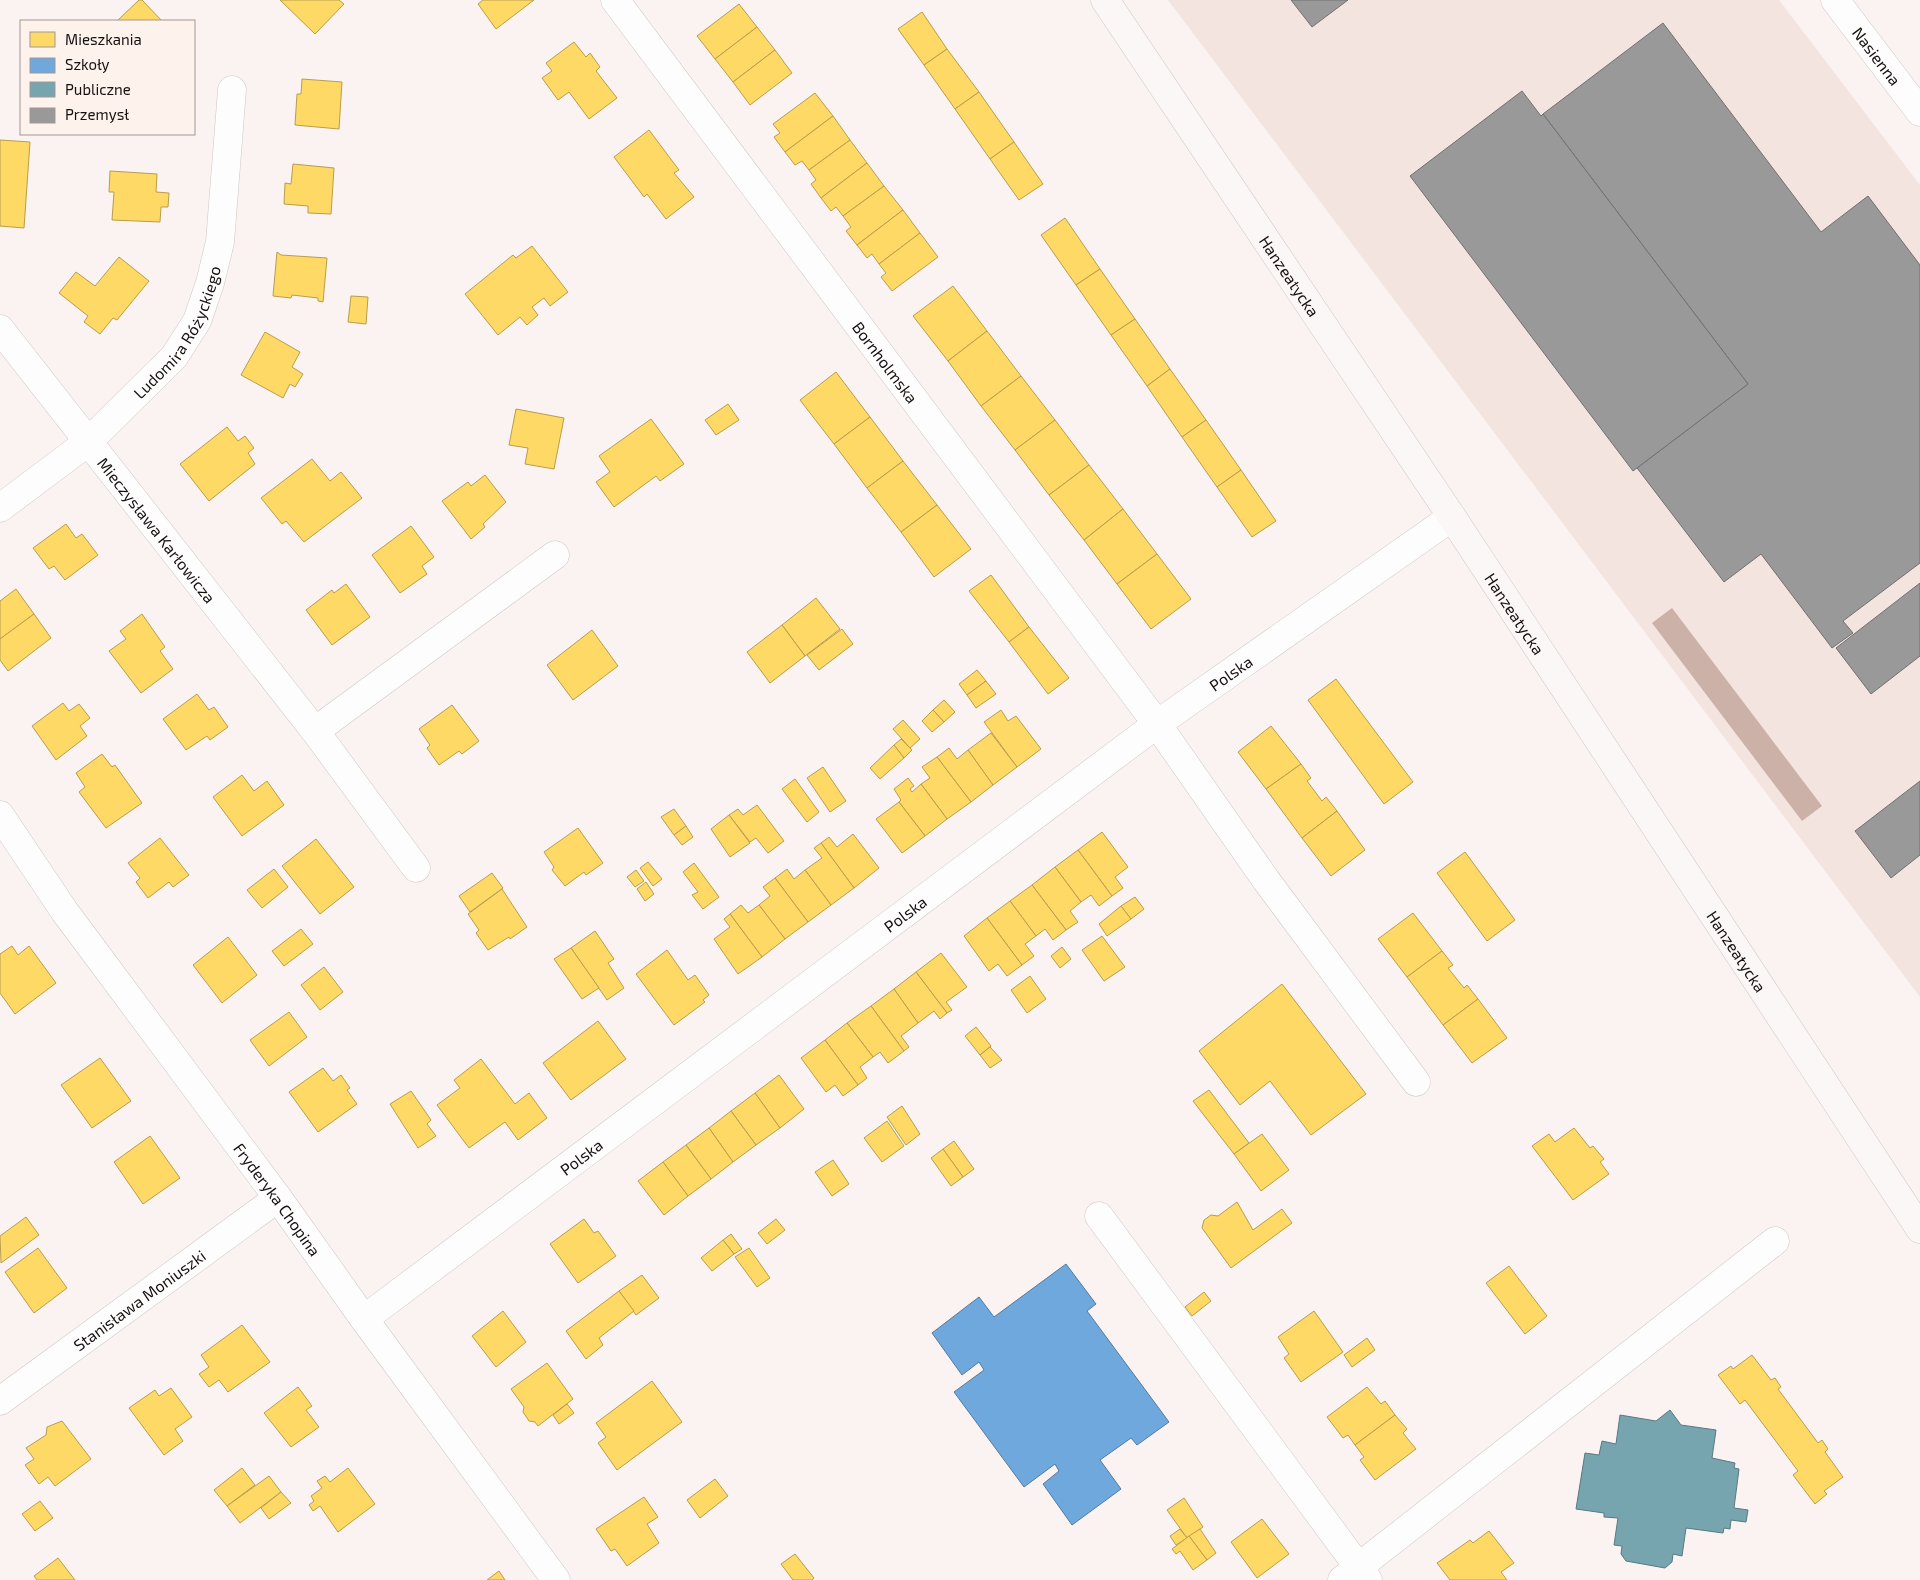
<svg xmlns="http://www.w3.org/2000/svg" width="1920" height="1580" font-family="'Exo 2',sans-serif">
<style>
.built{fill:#f4e4df}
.water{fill:#cbb1a8}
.homes{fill:#ffd966;stroke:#b99d4c}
.schools{fill:#6fa8dc;stroke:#547b9f}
.public{fill:#76a5af;stroke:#59797f}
.industry{fill:#999;stroke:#727070}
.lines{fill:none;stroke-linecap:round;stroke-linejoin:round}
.street-casing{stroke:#cec8c6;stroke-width:29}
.secondary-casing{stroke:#cec8c6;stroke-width:29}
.street{stroke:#fefdfd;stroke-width:28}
.secondary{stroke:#fbf7f6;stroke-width:28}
.labels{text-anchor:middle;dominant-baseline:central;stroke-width:5;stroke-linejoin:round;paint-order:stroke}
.street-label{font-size:16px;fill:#161110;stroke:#fef2ed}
</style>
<rect width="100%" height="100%" fill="#faf3f1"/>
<polygon class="built" points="1168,0 1779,0 1920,185 1920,997"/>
<polygon class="water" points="1672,608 1822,806 1802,821 1652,623"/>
<g class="homes">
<polygon points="139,0 142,0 162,21 117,21"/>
<polygon points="280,0 339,0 344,4 315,34"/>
<polygon points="483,0 534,0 496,29 478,4"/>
<polygon points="739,4 757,27 715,59 697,36"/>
<polygon points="922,12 947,49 924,65 898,29"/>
<polygon points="757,27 775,50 733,82 715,59"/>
<polygon points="574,42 586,57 590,53 600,67 596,71 617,98 589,119 569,92 558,100 542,78 552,71 546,63"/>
<polygon points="947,49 979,92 955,109 924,65"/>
<polygon points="775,50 792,73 750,105 733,82"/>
<polygon points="302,79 342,82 339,129 295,125 297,94 301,94"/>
<polygon points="979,92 1014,142 990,159 955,109"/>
<polygon points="815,93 833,116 785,152 774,137 780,133 773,124"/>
<polygon points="833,116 850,140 809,170 802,161 795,165 785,152"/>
<polygon points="649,130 679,170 674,173 694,197 666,219 647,194 644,197 614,157"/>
<polygon points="0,140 30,142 24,228 0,226"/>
<polygon points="850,140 867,163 821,198 811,184 816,180 809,170"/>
<polygon points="1014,142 1043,184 1019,200 990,159"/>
<polygon points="867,163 884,186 843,216 836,207 831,211 821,198"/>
<polygon points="293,164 334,168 331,214 308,213 308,206 284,204 285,183 291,184"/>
<polygon points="110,171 157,174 156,192 169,193 168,207 161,207 160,222 112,220 114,192 109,192"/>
<polygon points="884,186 903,210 857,245 846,231 851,227 843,216"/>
<polygon points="903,210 920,233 879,264 872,254 867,258 857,245"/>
<polygon points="1065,218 1100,269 1076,285 1041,235"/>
<polygon points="920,233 938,257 892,291 881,277 886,273 879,264"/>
<polygon points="532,246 568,292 550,306 544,298 532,307 538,315 527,325 520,317 498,335 465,294 513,255 516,258"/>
<polygon points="277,252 281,255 327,258 323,302 318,301 318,298 292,295 291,298 273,296"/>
<polygon points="119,257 149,281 117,320 113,318 100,334 84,322 88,316 59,293 76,272 95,286"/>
<polygon points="1100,269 1135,319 1111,335 1076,285"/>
<polygon points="953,286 987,331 948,361 913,316"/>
<polygon points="351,296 368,297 366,324 348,322"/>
<polygon points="1135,319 1170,369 1147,386 1111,335"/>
<polygon points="987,331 1021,376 981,406 948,361"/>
<polygon points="265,332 300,352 292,367 303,374 295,387 290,384 283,398 241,375"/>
<polygon points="1170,369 1206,420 1182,437 1147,386"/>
<polygon points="836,372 870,417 834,444 800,400"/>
<polygon points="1021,376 1055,420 1015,450 981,406"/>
<polygon points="728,404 739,420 716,435 705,420"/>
<polygon points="516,409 564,418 554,469 525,464 528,448 509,445"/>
<polygon points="870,417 903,461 867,488 834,444"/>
<polygon points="651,419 684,464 660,481 656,476 614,507 596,482 610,472 599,456"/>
<polygon points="1055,420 1089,465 1049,495 1015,450"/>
<polygon points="1206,420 1241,470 1217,487 1182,437"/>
<polygon points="227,427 238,441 245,436 254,448 248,453 255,464 209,501 180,464"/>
<polygon points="312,459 330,481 341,472 362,498 304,542 286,521 282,524 261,498"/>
<polygon points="903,461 937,505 901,532 867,488"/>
<polygon points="1089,465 1123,509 1084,540 1049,495"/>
<polygon points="1241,470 1276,521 1252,537 1217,487"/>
<polygon points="485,475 506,502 483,524 485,527 471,539 442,501 468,482 471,486"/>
<polygon points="937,505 971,549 934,577 901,532"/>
<polygon points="1123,509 1157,554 1117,584 1084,540"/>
<polygon points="66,524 76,538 82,534 98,555 65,580 54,566 49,569 33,548"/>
<polygon points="411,526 434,557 422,566 427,574 400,593 372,555"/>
<polygon points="1157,554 1191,599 1151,629 1117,584"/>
<polygon points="991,575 1029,627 1009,642 969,591"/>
<polygon points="346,584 370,617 332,645 306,610 332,590 334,593"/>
<polygon points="16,589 34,614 0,639 0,601"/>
<polygon points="816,598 840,629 805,656 782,625"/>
<polygon points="34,614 51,638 8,671 0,660 0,639"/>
<polygon points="142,614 165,647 160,651 173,669 141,693 109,651 126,639 120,631"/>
<polygon points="782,625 805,656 770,683 747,652"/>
<polygon points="1029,627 1069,678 1048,694 1009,642"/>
<polygon points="842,629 853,644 819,670 807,655"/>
<polygon points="592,630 618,666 573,700 547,665"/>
<polygon points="977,670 986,681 967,695 959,684"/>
<polygon points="1336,679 1413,782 1384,804 1308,700"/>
<polygon points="986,681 996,694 976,708 967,695"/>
<polygon points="197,694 209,710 214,707 228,727 210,740 207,736 186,750 163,719"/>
<polygon points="944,700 955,712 944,722 933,710"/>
<polygon points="63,703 69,711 79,704 90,718 80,726 87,736 56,760 32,726"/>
<polygon points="452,705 479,741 462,754 459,751 439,765 427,748 430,745 419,729"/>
<polygon points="933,710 944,722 932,732 922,721"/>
<polygon points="1001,710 1008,721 1016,716 1041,749 1017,767 984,722"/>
<polygon points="903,720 920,739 910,748 893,729"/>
<polygon points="1271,726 1301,764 1266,789 1238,752"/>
<polygon points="991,733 1017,767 993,785 968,750"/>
<polygon points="901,739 912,750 904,758 894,745"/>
<polygon points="894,745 904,758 880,779 870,768"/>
<polygon points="949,748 957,759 968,750 993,785 971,802 937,757"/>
<polygon points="102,754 112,767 115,765 142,803 106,828 79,792 85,787 76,773"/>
<polygon points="937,757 971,802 947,819 921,784 930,778 922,767"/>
<polygon points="1301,764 1311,778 1307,781 1322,801 1326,797 1337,811 1302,838 1266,789"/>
<polygon points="823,767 846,801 830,812 807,778"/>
<polygon points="242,775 254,791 267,781 284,805 242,836 213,797"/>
<polygon points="908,778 914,786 910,789 912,792 921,784 947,819 925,836 899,802 901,800 894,789"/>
<polygon points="795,779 819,812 807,822 782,789"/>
<polygon points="899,802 925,836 902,853 876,819"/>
<polygon points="757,805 784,841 768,853 756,838 750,842 729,815 738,809 743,815"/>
<polygon points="674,809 686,826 674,835 661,817"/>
<polygon points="1337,811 1365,850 1331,876 1302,838"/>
<polygon points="729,815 750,843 730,857 711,829"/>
<polygon points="686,826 693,837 682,845 674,835"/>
<polygon points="578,828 603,863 586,875 584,872 565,886 552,870 554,867 544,852"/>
<polygon points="1102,832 1128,867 1115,877 1123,888 1112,896 1078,850"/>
<polygon points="853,834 879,868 854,888 821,843 829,837 837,847"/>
<polygon points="160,838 189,875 173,887 169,882 148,898 136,882 140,878 128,863"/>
<polygon points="316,839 354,887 320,914 282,866"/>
<polygon points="821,843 854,888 831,905 805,870 822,858 814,848"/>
<polygon points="1078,850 1112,896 1099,906 1091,895 1081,902 1055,867"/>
<polygon points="1465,852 1515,920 1487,941 1437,873"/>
<polygon points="648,862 662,879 653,886 640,868"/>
<polygon points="694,863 719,897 703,909 692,895 698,892 683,872"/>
<polygon points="1055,867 1081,902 1070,911 1078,922 1066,930 1032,885"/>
<polygon points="274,869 288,887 262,908 247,890"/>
<polygon points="787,869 794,879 805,870 831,905 808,922 775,878"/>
<polygon points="636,870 644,881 635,887 627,877"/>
<polygon points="492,873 503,888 470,912 459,896"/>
<polygon points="775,878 808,922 785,939 759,905 770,896 763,887"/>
<polygon points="646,882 654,894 645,901 637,889"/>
<polygon points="1032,885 1066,930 1053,940 1045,929 1036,936 1010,901"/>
<polygon points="502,889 527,927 510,939 509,937 488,950 476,933 479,930 468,914"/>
<polygon points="1135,897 1144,909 1131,919 1121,906"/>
<polygon points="1010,901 1036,936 1025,944 1034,956 1022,965 987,918"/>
<polygon points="741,905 748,913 759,905 785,939 762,957 730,914"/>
<polygon points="1121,906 1131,919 1107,936 1099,924"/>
<polygon points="1413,913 1442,951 1407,977 1378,939"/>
<polygon points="730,914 762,957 738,974 714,939 730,927 724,919"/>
<polygon points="987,918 1022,965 1007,976 998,964 989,971 964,936"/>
<polygon points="301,929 313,944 284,966 272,951"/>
<polygon points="595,931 614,959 608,963 624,988 607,1000 571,948"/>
<polygon points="1102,936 1125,967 1104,981 1082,950"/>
<polygon points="228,937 257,975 222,1003 193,965"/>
<polygon points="12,946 18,955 29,946 56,983 15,1014 0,993 0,954"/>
<polygon points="1062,947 1071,959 1060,968 1051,956"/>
<polygon points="571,948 599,988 582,999 554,959"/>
<polygon points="667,950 688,980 695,975 709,995 703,1000 705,1002 674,1025 636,974"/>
<polygon points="1442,951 1453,965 1448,968 1464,988 1467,985 1478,999 1443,1025 1407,977"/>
<polygon points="941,953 967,987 946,1002 952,1010 947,1013 916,972"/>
<polygon points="324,967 343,992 320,1010 301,985"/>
<polygon points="916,972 947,1013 940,1019 934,1011 918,1023 894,989"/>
<polygon points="1030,976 1046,999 1027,1013 1011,990"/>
<polygon points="1282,984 1366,1094 1311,1135 1270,1081 1240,1105 1199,1051"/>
<polygon points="894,989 918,1023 901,1036 909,1047 904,1051 871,1006"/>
<polygon points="1478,999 1507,1038 1472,1063 1443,1025"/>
<polygon points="871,1006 904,1051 888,1063 880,1052 873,1057 847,1023"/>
<polygon points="289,1012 307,1037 269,1066 250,1040"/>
<polygon points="598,1021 626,1059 571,1100 543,1063"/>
<polygon points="847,1023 873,1057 860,1067 867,1078 858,1085 825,1040"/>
<polygon points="976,1027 991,1046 980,1055 965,1036"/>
<polygon points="825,1040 858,1085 843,1096 835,1085 826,1092 801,1058"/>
<polygon points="990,1047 1002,1060 990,1068 980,1055"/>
<polygon points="100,1058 131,1101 92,1128 61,1085"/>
<polygon points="481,1059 515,1104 529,1093 547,1118 518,1140 505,1122 469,1148 437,1105 460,1088 454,1080"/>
<polygon points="323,1068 333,1081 341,1075 350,1088 347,1090 357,1104 318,1132 289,1092"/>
<polygon points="779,1075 804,1109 780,1128 755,1093"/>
<polygon points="1209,1090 1249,1143 1234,1154 1193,1101"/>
<polygon points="411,1091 431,1120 427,1124 436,1136 418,1148 390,1104"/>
<polygon points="755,1093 780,1128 756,1145 731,1111"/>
<polygon points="902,1106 920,1134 906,1145 887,1117"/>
<polygon points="731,1111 756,1145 733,1162 709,1128"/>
<polygon points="887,1121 904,1146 882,1162 864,1138"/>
<polygon points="709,1128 733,1162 711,1179 686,1145"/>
<polygon points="1574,1128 1590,1148 1593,1146 1604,1159 1600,1162 1609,1174 1573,1200 1532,1146 1549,1134 1555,1142"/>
<polygon points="1262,1134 1289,1170 1261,1191 1234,1154"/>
<polygon points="150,1136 180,1178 143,1204 114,1162"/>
<polygon points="954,1141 974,1169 963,1177 943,1149"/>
<polygon points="686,1145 711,1179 688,1196 663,1162"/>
<polygon points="943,1149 963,1177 951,1186 931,1158"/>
<polygon points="833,1160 849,1184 832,1196 815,1172"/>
<polygon points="663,1162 688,1196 664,1215 638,1181"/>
<polygon points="1237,1202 1253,1230 1282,1209 1292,1223 1231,1268 1202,1228 1204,1220 1211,1215 1218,1216"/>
<polygon points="26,1217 39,1235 1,1263 0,1236"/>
<polygon points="584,1219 594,1233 598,1231 616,1256 578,1283 550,1244"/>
<polygon points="776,1219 785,1230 767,1244 758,1233"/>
<polygon points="731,1234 742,1249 734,1254 723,1240"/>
<polygon points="723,1240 734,1254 712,1271 701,1258"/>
<polygon points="38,1248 67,1288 34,1313 5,1272"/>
<polygon points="749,1248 770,1278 757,1287 735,1257"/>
<polygon points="1509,1266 1547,1316 1525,1334 1486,1283"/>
<polygon points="642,1275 659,1298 636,1315 619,1291"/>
<polygon points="619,1291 634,1311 599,1338 603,1345 586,1359 566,1331"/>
<polygon points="1204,1292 1211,1301 1192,1316 1185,1307"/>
<polygon points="503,1311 526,1342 496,1367 472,1336"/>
<polygon points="1314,1311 1343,1352 1301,1382 1284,1358 1289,1354 1278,1337"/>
<polygon points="242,1325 270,1362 228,1392 219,1380 209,1387 199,1374 209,1367 201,1355"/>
<polygon points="1367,1338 1375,1350 1352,1367 1344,1355"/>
<polygon points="1752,1355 1771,1380 1775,1378 1781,1387 1778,1389 1818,1443 1822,1440 1828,1449 1825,1452 1843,1477 1824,1491 1827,1494 1815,1504 1793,1475 1798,1471 1772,1436 1745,1400 1740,1404 1718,1375 1731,1366 1733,1369"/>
<polygon points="547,1363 573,1399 538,1426 535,1422 529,1421 523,1412 524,1407 511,1389"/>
<polygon points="652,1381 682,1422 617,1470 598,1443 606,1437 596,1423"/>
<polygon points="298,1387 312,1406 306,1410 319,1427 291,1447 264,1413"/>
<polygon points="1367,1387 1381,1404 1385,1401 1395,1415 1355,1445 1348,1435 1343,1438 1327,1417"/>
<polygon points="171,1388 192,1417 175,1429 183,1441 164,1455 129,1408 155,1390 159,1396"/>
<polygon points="567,1404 574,1413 559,1424 553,1415"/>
<polygon points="1395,1415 1407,1429 1403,1433 1416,1449 1375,1480 1360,1460 1364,1457 1355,1445"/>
<polygon points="62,1421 91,1459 55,1486 48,1477 39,1484 25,1465 34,1459 26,1448 46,1435 47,1427"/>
<polygon points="242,1468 255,1485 227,1506 214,1490"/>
<polygon points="348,1468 375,1504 338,1532 320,1506 313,1511 309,1505 314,1501 311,1496 322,1488 317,1481 325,1476 330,1482"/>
<polygon points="269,1476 281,1492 240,1523 227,1506"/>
<polygon points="715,1479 728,1496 700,1518 687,1500"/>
<polygon points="281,1492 291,1503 269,1519 261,1508"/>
<polygon points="644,1497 658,1517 647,1524 659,1543 627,1566 615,1549 611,1551 596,1529"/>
<polygon points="1184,1498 1203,1527 1187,1538 1167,1510"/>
<polygon points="40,1501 53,1518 35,1531 22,1514"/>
<polygon points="1262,1519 1289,1554 1257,1578 1231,1542"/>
<polygon points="1180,1529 1187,1538 1176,1545 1170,1536"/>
<polygon points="1200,1529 1216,1553 1207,1560 1189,1536"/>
<polygon points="1489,1531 1514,1563 1501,1572 1507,1580 1450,1580 1437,1563 1470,1540 1473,1543"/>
<polygon points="1189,1536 1207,1560 1193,1570 1180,1551 1176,1554 1172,1549"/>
<polygon points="795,1554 814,1578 812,1580 793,1580 781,1564"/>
<polygon points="58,1558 75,1580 37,1580 34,1576"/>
<polygon points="499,1571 505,1580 487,1580"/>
</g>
<polygon class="schools" points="1066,1264 1096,1304 1087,1311 1169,1422 1137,1445 1131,1438 1100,1460 1121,1489 1072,1525 1043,1484 1059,1471 1055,1464 1024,1487 954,1392 984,1370 979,1362 962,1375 932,1333 979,1297 994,1317"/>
<polygon class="public" points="1670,1410 1681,1425 1716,1430 1712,1458 1735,1463 1734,1468 1739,1469 1734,1508 1748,1510 1746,1522 1731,1520 1730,1529 1724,1528 1723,1533 1686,1528 1682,1556 1673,1554 1672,1562 1665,1568 1626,1561 1621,1554 1622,1546 1614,1545 1618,1518 1604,1517 1604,1513 1576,1509 1585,1453 1599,1455 1602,1441 1616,1444 1620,1415 1656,1421"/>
<g class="industry">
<polygon points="1291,0 1348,0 1312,27"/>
<polygon points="1663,23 1821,232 1868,196 1920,265 1920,563 1843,621 1853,633 1832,648 1761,554 1724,582 1637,468 1748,384 1543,114"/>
<polygon points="1522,91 1541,116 1543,114 1748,384 1633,471 1410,176"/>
<polygon points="1920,583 1920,656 1871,694 1836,648"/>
<polygon points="1920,781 1920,855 1891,878 1855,831"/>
</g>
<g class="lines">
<g class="street-casing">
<g id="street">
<path id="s1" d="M615 0 1157 724 1266 880 1416 1082"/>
<path id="s2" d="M1835 0 1920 112"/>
<path id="s3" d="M0 329 315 731 416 868"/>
<path id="s4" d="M0 508 88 442 174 357 197 321 210 283 220 242 232 90"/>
<polyline points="315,731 555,555"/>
<path id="s5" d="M0 815 65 912 278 1198 364 1319 556 1580"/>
<polyline points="1099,1216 1368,1580"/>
<path id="s6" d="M364 1319 1157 724 1452 517"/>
<path id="s7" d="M0 1401 278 1198"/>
<polyline points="1342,1580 1775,1241"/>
</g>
</g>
<g class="secondary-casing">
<g id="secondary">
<path id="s8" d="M1105 0 1452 517 1920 1229"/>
</g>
</g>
<use href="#street" class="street"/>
<use href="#secondary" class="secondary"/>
</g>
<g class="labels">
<g class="street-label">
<text stroke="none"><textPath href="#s2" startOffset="70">Nasienna</textPath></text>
<text stroke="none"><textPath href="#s8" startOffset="332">Hanzeatycka</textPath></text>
<text stroke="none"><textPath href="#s4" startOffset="254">Ludomira Różyckiego</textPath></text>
<text stroke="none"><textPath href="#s1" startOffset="452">Bornholmska</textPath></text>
<text stroke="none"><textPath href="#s3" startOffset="255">Mieczysława Karłowicza</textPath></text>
<text stroke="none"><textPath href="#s8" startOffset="738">Hanzeatycka</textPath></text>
<text stroke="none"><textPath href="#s6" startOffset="1081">Polska</textPath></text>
<text stroke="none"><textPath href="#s6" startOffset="676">Polska</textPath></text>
<text stroke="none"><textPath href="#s8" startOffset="1142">Hanzeatycka</textPath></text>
<text stroke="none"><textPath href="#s6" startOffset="271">Polska</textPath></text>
<text stroke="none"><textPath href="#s5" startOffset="474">Fryderyka Chopina</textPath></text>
<text stroke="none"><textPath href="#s7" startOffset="172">Stanisława Moniuszki</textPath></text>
</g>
</g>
<rect x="20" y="20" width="175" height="115" fill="#fef2ed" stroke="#a19895"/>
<rect x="30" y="32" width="25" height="15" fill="#ffd966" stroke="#a19895"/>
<text x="65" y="45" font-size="15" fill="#161110">Mieszkania</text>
<rect x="30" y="58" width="25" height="15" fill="#6fa8dc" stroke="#a19895"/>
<text x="65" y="70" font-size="15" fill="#161110">Szkoły</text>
<rect x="30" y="82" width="25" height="15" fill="#76a5af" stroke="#a19895"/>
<text x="65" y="95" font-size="15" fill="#161110">Publiczne</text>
<rect x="30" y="108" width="25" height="15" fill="#999999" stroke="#a19895"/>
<text x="65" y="120" font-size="15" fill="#161110">Przemysł</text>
</svg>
